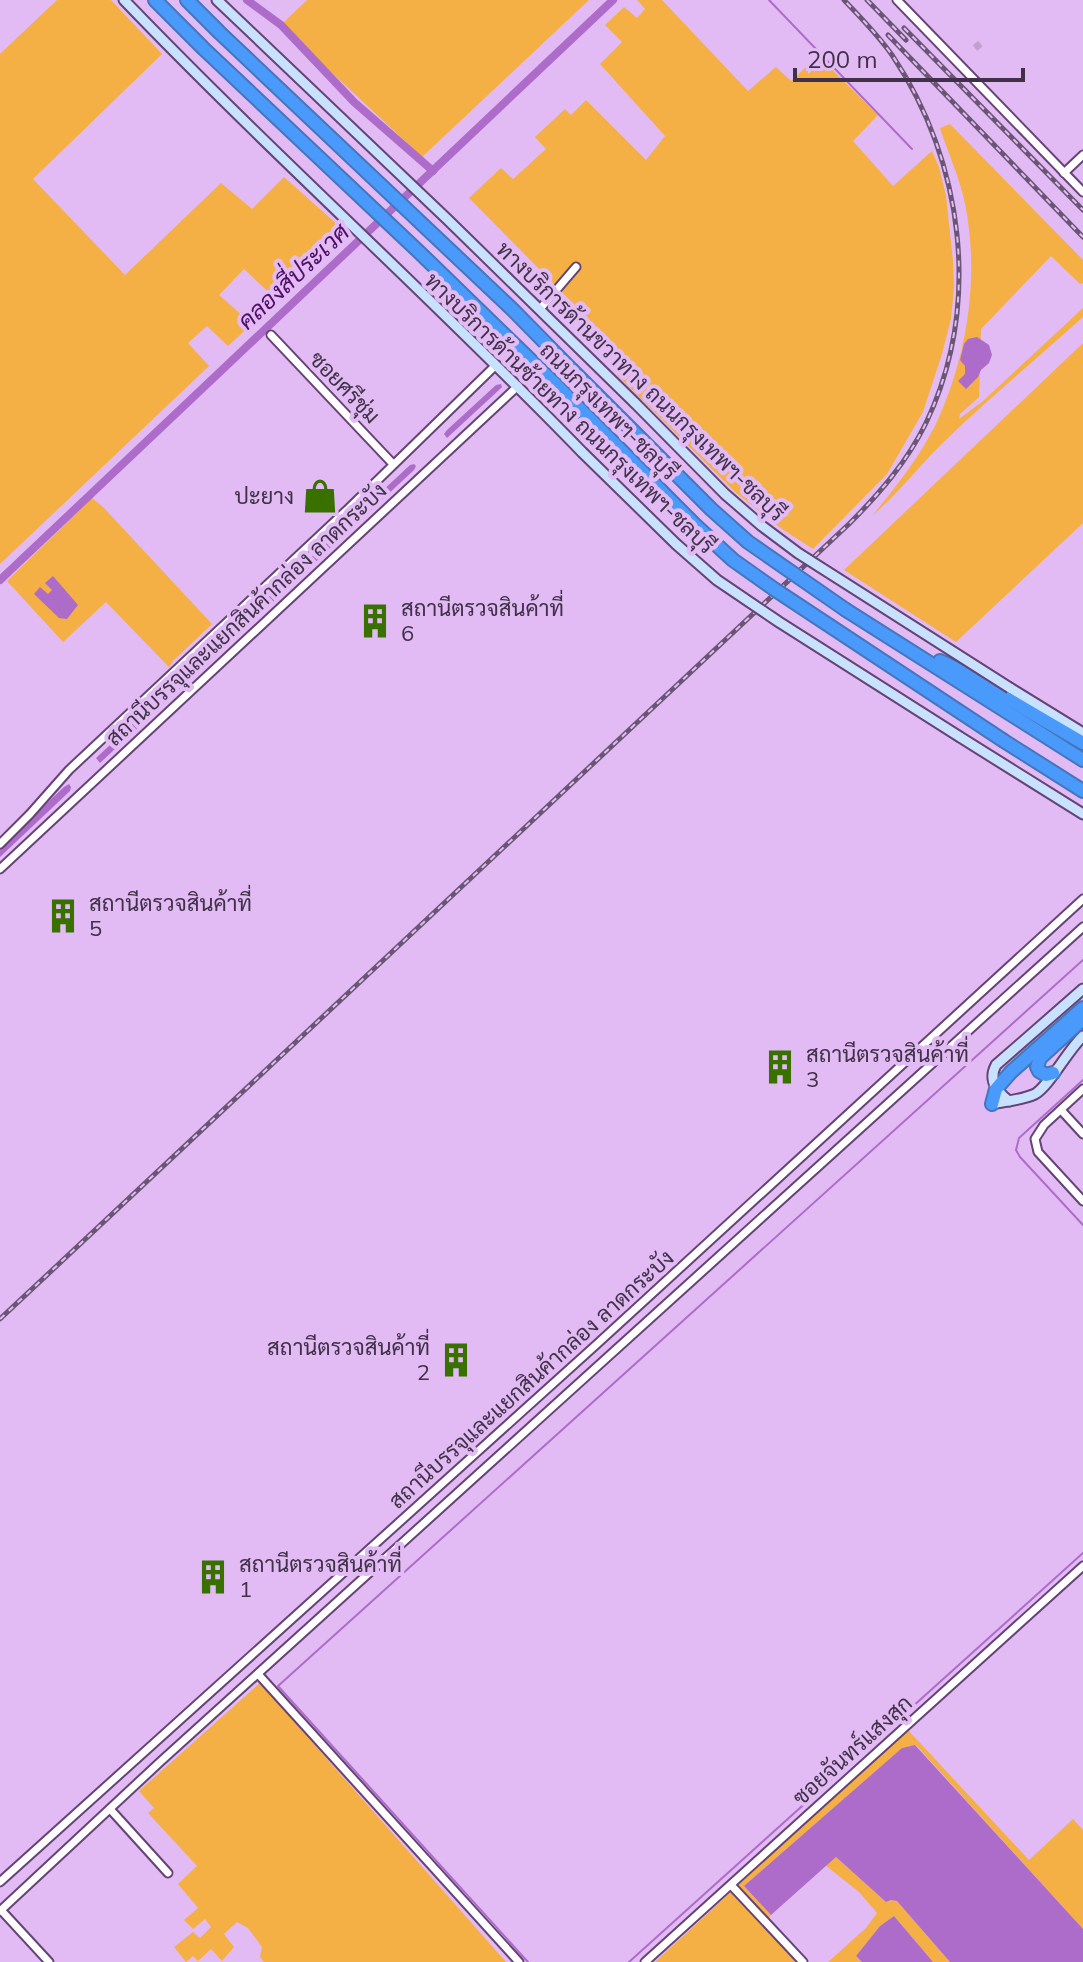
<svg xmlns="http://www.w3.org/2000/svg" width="1083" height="1962" font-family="Mulish,Sarabun,sans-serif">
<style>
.green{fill:#f4b044}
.water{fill:#ae6cca}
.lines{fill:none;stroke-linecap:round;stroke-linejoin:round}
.stream{stroke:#ae6cca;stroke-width:2}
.canal{stroke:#ae6cca;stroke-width:8}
.street-tunnel{stroke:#c29fd2;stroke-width:7;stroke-dasharray:7 3.5;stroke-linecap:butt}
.street-casing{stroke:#654375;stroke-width:11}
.secondary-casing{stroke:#654375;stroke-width:13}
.highway-casing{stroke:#4675bc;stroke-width:16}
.street{stroke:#fff;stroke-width:7}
.secondary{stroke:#c8e1fe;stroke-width:9}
.highway{stroke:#499afb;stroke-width:12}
.rail-casing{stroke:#6a5575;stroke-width:5}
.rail{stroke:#e2bbf4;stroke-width:2;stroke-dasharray:6;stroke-linecap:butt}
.secondary-bridge-casing{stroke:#654375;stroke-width:13;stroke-linecap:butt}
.highway-bridge-casing{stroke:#4675bc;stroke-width:16;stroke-linecap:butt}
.secondary-bridge{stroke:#c8e1fe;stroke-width:9}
.highway-bridge{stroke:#499afb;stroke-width:12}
.labels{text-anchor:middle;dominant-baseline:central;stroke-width:8;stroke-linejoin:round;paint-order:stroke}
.street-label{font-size:22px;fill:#403148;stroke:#e2bbf4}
.poi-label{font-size:22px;fill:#403148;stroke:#e2bbf4;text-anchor:start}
.water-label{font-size:24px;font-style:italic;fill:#4f0e66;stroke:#e2bbf4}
</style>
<rect width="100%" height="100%" fill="#e2bbf4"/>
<g class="green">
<polygon points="57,0 111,0 162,54 33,179 125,275 221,183 252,209 284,177 349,235 278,301 244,269 219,295 252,324 228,346 207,326 188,343 209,366 0,564 0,54"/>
<polygon points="307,0 589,0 422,157 281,25"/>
<polygon points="637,0 662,0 748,91 776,67 791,81 818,56 878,115 853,141 893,186 932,151 939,167 946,196 953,261 954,287 951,319 942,354 923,412 887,474 813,549 782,529 735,492 617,375 631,362 469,198 501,168 513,179 546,149 535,137 565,109 571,115 586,100 646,160 665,136 600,64 622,42 605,25 624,7 637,18 645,9"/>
<path d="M950 124 1083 260V283L1080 284 1051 256 981 329 979 397 960 414 959 419 983 401 1083 308V317C1039 357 992 395 949 437 922 462 900 492 872 516 895 488 918 459 935 426 967 359 980 277 965 204 960 178 948 153 940 128Z"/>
<polygon points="1083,343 1083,523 956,642 844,570"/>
<polygon points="92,498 103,507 212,624 173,661 169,667 106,602 63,642 7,581"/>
<polygon points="260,1683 506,1962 264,1962 260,1957 262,1947 248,1928 237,1922 224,1934 234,1947 222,1961 211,1949 198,1961 193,1956 186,1962 174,1947 193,1932 200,1938 211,1927 205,1919 193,1929 184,1920 198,1908 178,1884 197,1866 148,1813 154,1808 139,1791"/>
<polygon points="908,1730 1029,1860 1073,1819 1083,1830 1083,1929 916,1745 902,1748 744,1886 771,1915 768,1920 808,1962 655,1962 731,1892 737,1884"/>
<polygon points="836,1857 886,1902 891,1900 897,1901 950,1962 933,1962 894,1916 880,1926 856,1956 862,1962 828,1962 866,1928 877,1913 859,1892 825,1865"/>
</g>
<g class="water">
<polygon points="977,337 989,345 992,355 989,363 981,370 978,377 966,389 958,381 965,374 965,366 960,360 964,344 968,339"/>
<polygon points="501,384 502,387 499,390 447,438 444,434 447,430 496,385"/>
<polygon points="414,464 416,466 414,470 100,763 96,758 410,465"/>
<polygon points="53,576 78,605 67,619 59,618 34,594 40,587 48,594 52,590 45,583"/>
<polygon points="69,784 71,787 70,791 0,857 0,847 64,787"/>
<polygon points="915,1745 1083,1929 1083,1962 950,1962 897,1901 891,1900 886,1902 836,1857 771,1915 744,1886 902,1748"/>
<polygon points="894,1916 933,1962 862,1962 856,1956 880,1926"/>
</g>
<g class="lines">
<g class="stream">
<polyline points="769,0 912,149"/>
<polyline points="1083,1080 1019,1138 1016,1150 1020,1157 1083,1225"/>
<polyline points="528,1962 278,1686 1083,960"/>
<polyline points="629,1962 1083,1553"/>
</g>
<g class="canal">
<polyline points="247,0 281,25 354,102 433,171"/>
<polyline points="0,580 613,0"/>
</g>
<polyline class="street-tunnel" points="975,48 981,43"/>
<g class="street-casing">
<g id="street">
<polyline points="897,0 1083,192"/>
<polyline points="1064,173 1083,155"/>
<polyline points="540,309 576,267"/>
<polyline points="271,335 393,464"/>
<polyline points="0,844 30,814 69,770 348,509 496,365"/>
<polyline points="0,869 518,386"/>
<polyline points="1083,1089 1044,1125 1035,1139 1038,1152 1083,1201"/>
<polyline points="1061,1110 1083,1134"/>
<polyline points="258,1674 519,1962"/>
<polyline points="110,1809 168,1873"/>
<polyline points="0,1882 597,1344 1083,899"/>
<polyline points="731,1885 803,1962"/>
<polyline points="1,1910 49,1962"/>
<polyline points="0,1911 160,1762 1083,927"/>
<polyline points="645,1962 1083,1566"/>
</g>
</g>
<g class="secondary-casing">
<g id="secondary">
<path d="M124 0C273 155 433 298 582 452"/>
<polyline points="217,0 448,220 635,403"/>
<polyline points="1010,688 1083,733"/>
<polyline points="960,737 1083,814"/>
<path d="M1009 1101C996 1091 988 1080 996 1065L1083 989"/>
<path d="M992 1104C1006 1101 1022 1100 1035 1094 1050 1085 1067 1051 1083 1036"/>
</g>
</g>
<g class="highway-casing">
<g id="highway">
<polyline points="155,0 204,49 418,251 554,383"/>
<polyline points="187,0 220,33 513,310 571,369"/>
<polyline points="846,610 1083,760"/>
<polyline points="940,661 955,668 1083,743"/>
<polyline points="1004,741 1083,791"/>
<polyline points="1053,1073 1046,1075 1039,1071 1037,1067 1040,1058 1083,1019"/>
<polyline points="992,1104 996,1089 1011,1072 1083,1008"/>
</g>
</g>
<use href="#street" class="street"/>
<use href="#secondary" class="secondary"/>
<use href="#highway" class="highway"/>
<g class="rail-casing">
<g id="rail">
<polyline points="867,0 906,40"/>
<polyline points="904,28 1083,210"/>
<polyline points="888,35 1083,237"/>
<path d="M0 1319 849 524C879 494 907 462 926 423 982 305 964 162 892 55 878 35 861 18 844 0"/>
</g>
</g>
<use href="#rail" class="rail"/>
<g class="secondary-bridge-casing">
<g id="secondary-bridge">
<polyline points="635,403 725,494 762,526 798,553 1010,688"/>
<polyline points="582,452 676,544 717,580 779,622 960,737"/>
</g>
</g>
<g class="highway-bridge-casing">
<g id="highway-bridge">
<polyline points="571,369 711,509 748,542 846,610"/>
<polyline points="554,383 695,525 733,560 774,589 1004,741"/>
</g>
</g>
<use href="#secondary-bridge" class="secondary-bridge"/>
<use href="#highway-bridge" class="highway-bridge"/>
</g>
<defs>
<g id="shop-bare" transform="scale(2.76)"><path d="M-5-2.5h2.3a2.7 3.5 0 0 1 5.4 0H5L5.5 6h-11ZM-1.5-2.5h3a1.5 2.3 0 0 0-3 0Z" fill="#397100" stroke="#e2bbf4" stroke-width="2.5" paint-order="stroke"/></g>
<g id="building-bare" transform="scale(2.76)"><path d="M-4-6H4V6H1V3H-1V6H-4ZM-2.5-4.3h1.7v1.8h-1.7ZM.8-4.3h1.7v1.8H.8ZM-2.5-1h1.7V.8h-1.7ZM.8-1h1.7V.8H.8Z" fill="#397100" stroke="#e2bbf4" stroke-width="2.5" paint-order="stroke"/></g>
</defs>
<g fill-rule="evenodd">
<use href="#shop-bare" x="320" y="496"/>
<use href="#building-bare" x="375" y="621"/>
<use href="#building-bare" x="63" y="916"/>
<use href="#building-bare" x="780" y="1067"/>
<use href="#building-bare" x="456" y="1360"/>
<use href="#building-bare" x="213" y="1577"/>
</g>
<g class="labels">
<g class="street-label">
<text transform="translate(641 381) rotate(44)">ทางบริการด้านขวาทาง ถนนกรุงเทพฯ-ชลบุรี</text>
<text transform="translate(345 387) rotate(46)">ซอยศรีชุ่ม</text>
<text transform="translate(609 411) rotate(45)">ถนนกรุงเทพฯ-ชลบุรี</text>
<text transform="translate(570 413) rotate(44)">ทางบริการด้านซ้ายทาง ถนนกรุงเทพฯ-ชลบุรี</text>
<text transform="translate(246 614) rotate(-43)">สถานีบรรจุและแยกสินค้ากล่อง ลาดกระบัง</text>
<text transform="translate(531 1379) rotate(-42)">สถานีบรรจุและแยกสินค้ากล่อง ลาดกระบัง</text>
<text transform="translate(852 1750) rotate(-42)">ซอยจันทร์แสงสุก</text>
</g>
<g class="poi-label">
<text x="294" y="496" text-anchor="end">ปะยาง</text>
<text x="401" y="608">สถานีตรวจสินค้าที่<tspan x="401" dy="25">6</tspan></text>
<text x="89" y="903">สถานีตรวจสินค้าที่<tspan x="89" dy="25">5</tspan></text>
<text x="806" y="1054">สถานีตรวจสินค้าที่<tspan x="806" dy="25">3</tspan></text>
<text x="430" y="1347" text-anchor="end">สถานีตรวจสินค้าที่<tspan x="430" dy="25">2</tspan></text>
<text x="239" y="1564">สถานีตรวจสินค้าที่<tspan x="239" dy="25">1</tspan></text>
</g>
<g class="water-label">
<text transform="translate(293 276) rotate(-43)">คลองสี่ประเวศ</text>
</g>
</g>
<path d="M795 68v12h228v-12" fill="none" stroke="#403148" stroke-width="4"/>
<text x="807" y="68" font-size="24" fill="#403148" stroke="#e2bbf4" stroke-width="6" paint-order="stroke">200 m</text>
</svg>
